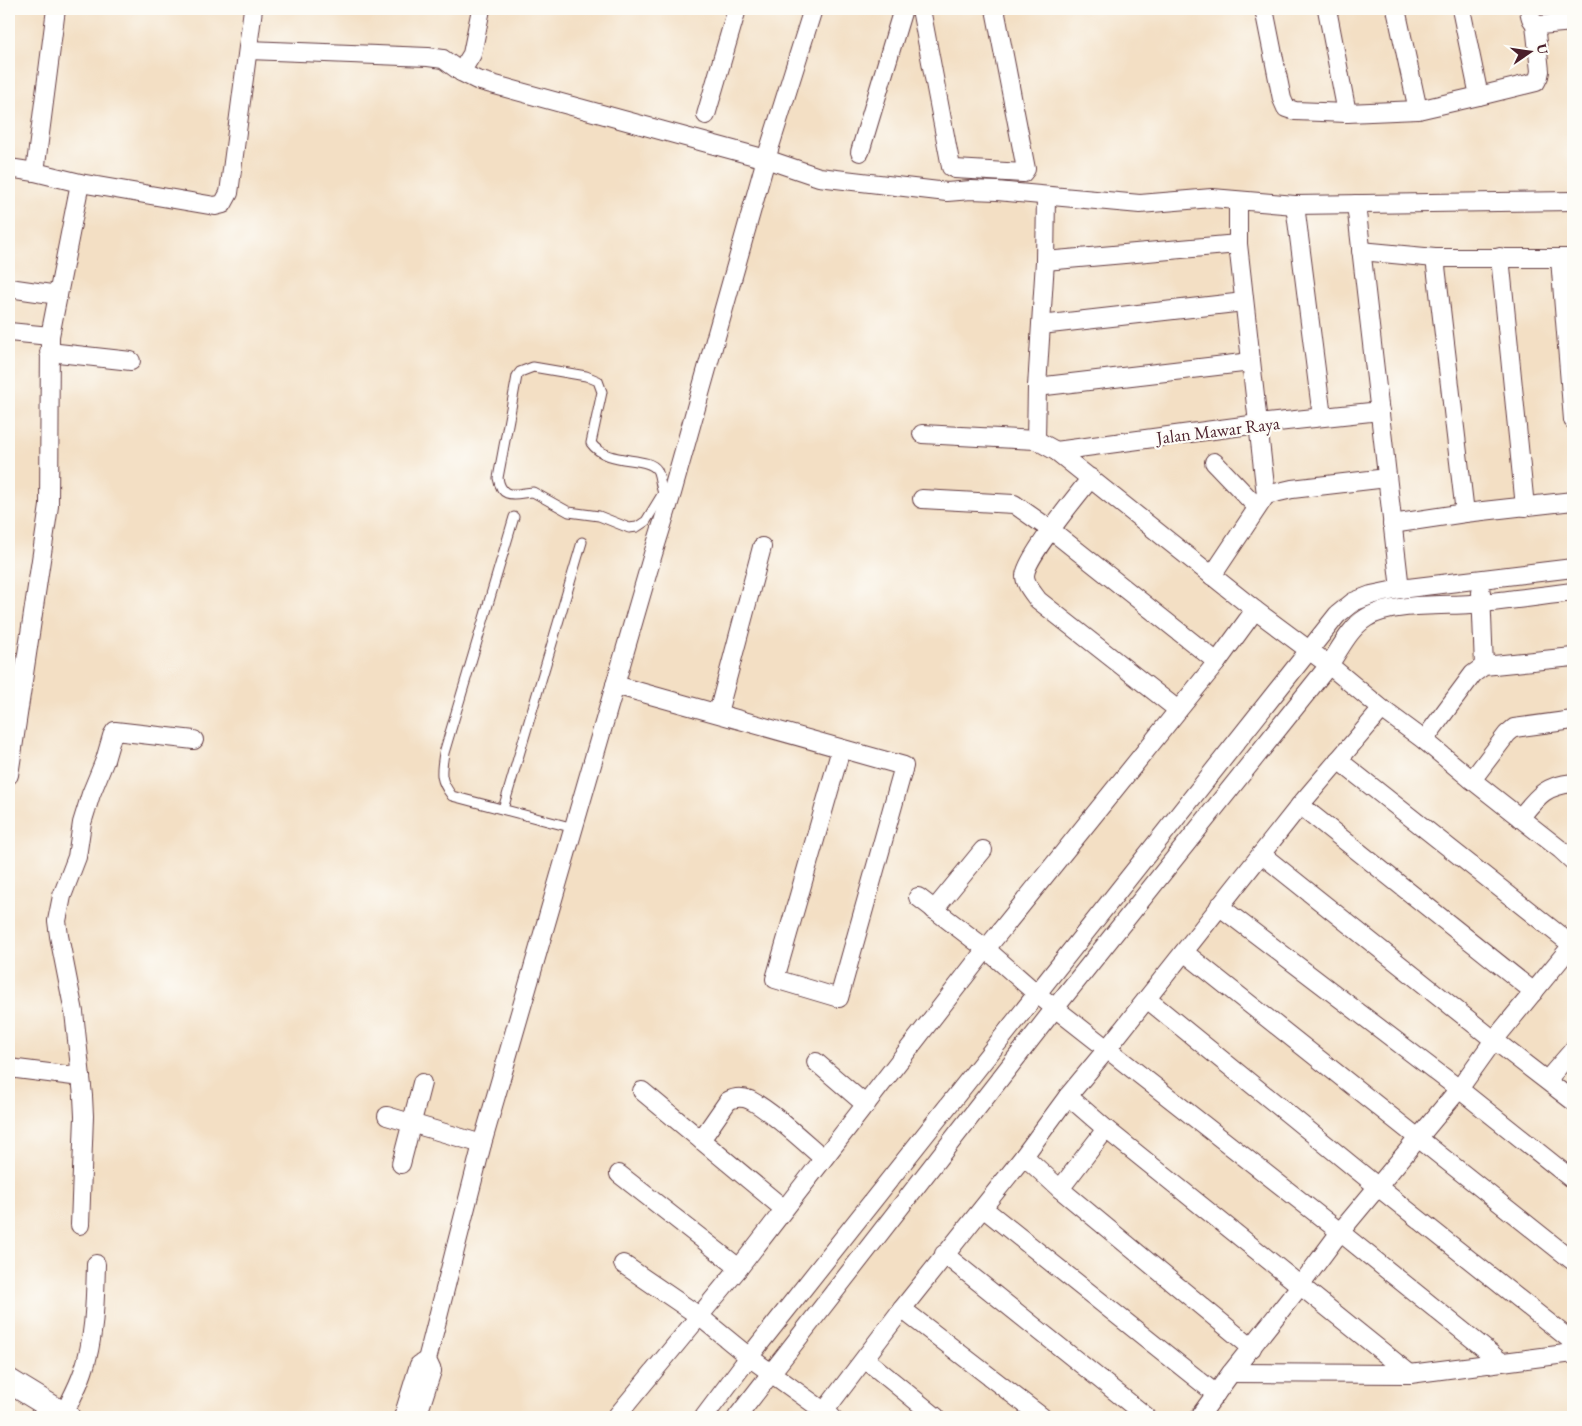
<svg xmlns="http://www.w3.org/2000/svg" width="1582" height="1426" font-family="'EB Garamond',serif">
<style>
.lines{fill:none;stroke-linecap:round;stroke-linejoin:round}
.lane-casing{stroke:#633c42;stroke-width:11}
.street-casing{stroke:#633c42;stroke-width:20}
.secondary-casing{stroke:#633c42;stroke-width:26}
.lane{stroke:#fff;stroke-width:9}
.street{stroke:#fff;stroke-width:18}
.secondary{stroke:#fff;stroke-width:24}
.labels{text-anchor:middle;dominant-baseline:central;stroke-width:4.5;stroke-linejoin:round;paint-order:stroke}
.street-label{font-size:18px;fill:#4a1f2b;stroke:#fdfcf7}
</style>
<rect width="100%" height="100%" fill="#fdfcf7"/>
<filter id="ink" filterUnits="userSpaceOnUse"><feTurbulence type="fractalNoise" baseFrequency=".02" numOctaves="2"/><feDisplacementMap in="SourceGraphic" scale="10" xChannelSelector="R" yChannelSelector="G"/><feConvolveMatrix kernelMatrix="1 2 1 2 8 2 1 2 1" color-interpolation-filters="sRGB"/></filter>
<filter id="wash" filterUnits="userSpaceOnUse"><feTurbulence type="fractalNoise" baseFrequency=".0096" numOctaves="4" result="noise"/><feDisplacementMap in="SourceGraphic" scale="20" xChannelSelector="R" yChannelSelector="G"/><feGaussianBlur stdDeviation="1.12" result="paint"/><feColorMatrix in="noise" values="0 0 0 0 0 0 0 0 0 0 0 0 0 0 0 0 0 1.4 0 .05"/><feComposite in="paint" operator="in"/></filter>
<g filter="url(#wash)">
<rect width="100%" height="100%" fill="#f3dfc4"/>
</g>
<g filter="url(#ink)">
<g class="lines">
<g class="lane-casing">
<g id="lane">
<path d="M533 367 586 376 598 381 602 392 591 443C607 466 647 455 657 470 660 475 660 486 663 493L646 521 637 527 629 528 599 516 569 512 533 492C516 493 502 501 498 478L517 376 520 372Z"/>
<path d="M514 517 444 753C441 773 439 779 452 796L574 828"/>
<polyline points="503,809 582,542"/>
</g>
</g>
<g class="street-casing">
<g id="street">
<polyline points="921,9 951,167 955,169 1023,173 1026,169 1025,164 995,9"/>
<polyline points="1264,9 1282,99 1286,108 1295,111 1347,113"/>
<polyline points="1327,9 1347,113 1418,110"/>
<polyline points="1396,9 1418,110 1479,96"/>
<polyline points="1461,9 1479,96 1536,82 1539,76 1540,71 1535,24"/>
<path d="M1529 9C1530 17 1531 23 1540 25L1573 22"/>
<polyline points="248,50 428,57 443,59 461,72 477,80 766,159 819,177 947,192 971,190 997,191 1140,204 1212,198 1295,205 1573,201"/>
<polyline points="461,72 472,54 481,9"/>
<polyline points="706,115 737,9"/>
<polyline points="860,152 903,9"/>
<polyline points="9,168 35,172 80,183 215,206 223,204 229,193 253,9"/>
<polyline points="35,172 56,9"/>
<polyline points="1356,204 1400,589"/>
<polyline points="1295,205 1322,417"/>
<polyline points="1238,244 1238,201"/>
<polyline points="1361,251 1435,258 1573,258"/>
<polyline points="1500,257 1525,507"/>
<polyline points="1435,258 1465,513"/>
<polyline points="1560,259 1573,420"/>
<polyline points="1045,261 1238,244 1266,495"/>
<polyline points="9,288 58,295"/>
<polyline points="1041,325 1244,302"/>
<polyline points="9,332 50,336"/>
<polyline points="49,352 131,361"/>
<polyline points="1037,387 1251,362"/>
<polyline points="922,434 1036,440 1056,451 1255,610 1329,665 1382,709 1424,740 1472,780 1561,850 1573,861"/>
<polyline points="1036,440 1037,387 1045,261 1046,196"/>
<polyline points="1056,451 1258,424 1380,411"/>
<polyline points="1214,462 1257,507"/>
<path d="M1091 478C1078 494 1025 559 1025 576 1025 584 1033 593 1038 600L1178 710"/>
<polyline points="922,499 1014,504 1051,530 1217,662"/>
<polyline points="1392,524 1465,513 1573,501"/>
<polyline points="1212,576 1266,495 1292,489 1387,478"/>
<polyline points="1481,592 1484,666"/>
<polyline points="615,685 904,766 839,998 775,979 841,749"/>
<polyline points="718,713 762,547"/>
<polyline points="1424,740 1473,674 1484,666 1573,657"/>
<polyline points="1338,760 1572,945"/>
<polyline points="9,775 49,506 50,336 80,183"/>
<polyline points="1472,780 1507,734 1514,728 1573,720"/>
<polyline points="1300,805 1534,992"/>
<path d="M1520 818C1538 796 1544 786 1573 783"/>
<polyline points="1261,854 1494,1040 1573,1101"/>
<polyline points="918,897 986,949 1037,994 1340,1232 1500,1361"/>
<polyline points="1219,906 1459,1089 1573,1180"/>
<polyline points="934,910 983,850"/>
<polyline points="1184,952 1573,1261"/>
<polyline points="1147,999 1378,1187 1573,1342"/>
<polyline points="816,1062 866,1105"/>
<polyline points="9,1068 81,1077"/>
<polyline points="1547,1080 1573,1050"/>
<polyline points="642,1091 784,1209"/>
<polyline points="1068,1096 1106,1129 1410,1374"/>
<polyline points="387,1116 482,1144"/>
<path d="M701 1140 728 1101C735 1097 743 1097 750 1100 773 1112 803 1141 823 1158"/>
<polyline points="1024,1156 1060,1189 1252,1348"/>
<polyline points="401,1164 422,1083"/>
<polyline points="619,1174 739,1268"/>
<polyline points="1060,1189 1106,1129"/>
<polyline points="983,1208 1216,1394"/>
<polyline points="80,1225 84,1116 83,1096 74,1012 59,936 57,921 62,896 77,857 82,823 91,794 105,760 112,736 115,731 194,740"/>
<polyline points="944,1254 1147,1417"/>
<polyline points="623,1264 699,1316 749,1357 832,1417"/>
<polyline points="902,1309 1042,1417"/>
<polyline points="865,1359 936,1417"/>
<polyline points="1231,1373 1410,1374 1573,1353"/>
<path d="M64 1414C70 1401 78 1387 83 1372 95 1338 95 1299 96 1264"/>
<polyline points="403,1417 419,1365 427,1360"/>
<polyline points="417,1417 432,1371 427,1360 482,1144 653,554 672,493 766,159 813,9"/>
<polyline points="616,1417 739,1268 986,949 1217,662 1255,610"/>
<polyline points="704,1417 749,1357 1337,615 1353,602 1371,595 1400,589 1573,568"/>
<path d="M737 1417 1055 1008 1329 665C1340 649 1350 628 1366 618 1389 603 1443 606 1471 604 1505 601 1539 596 1573 592"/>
<polyline points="820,1417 902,1309 1024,1156 1068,1096 1107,1049 1300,805 1382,709"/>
<polyline points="1199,1417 1231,1373 1300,1286 1340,1232 1459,1089 1494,1040 1573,944"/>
</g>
</g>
<g class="secondary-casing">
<polyline id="secondary" points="9,1381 68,1417"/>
</g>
<use href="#lane" class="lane"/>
<use href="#street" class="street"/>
<use href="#secondary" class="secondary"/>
</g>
</g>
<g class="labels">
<g class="street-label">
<text transform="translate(1218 430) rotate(-7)">Jalan Mawar Raya</text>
</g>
</g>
<rect width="1582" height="1426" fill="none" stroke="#fdfcf7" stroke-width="30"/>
<g transform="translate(1530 52) rotate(77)" stroke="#fdfcf7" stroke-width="4" paint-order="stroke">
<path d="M0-4L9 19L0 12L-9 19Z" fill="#4a1f2b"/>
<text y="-8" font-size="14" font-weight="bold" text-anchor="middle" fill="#4a1f2b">U</text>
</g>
</svg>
